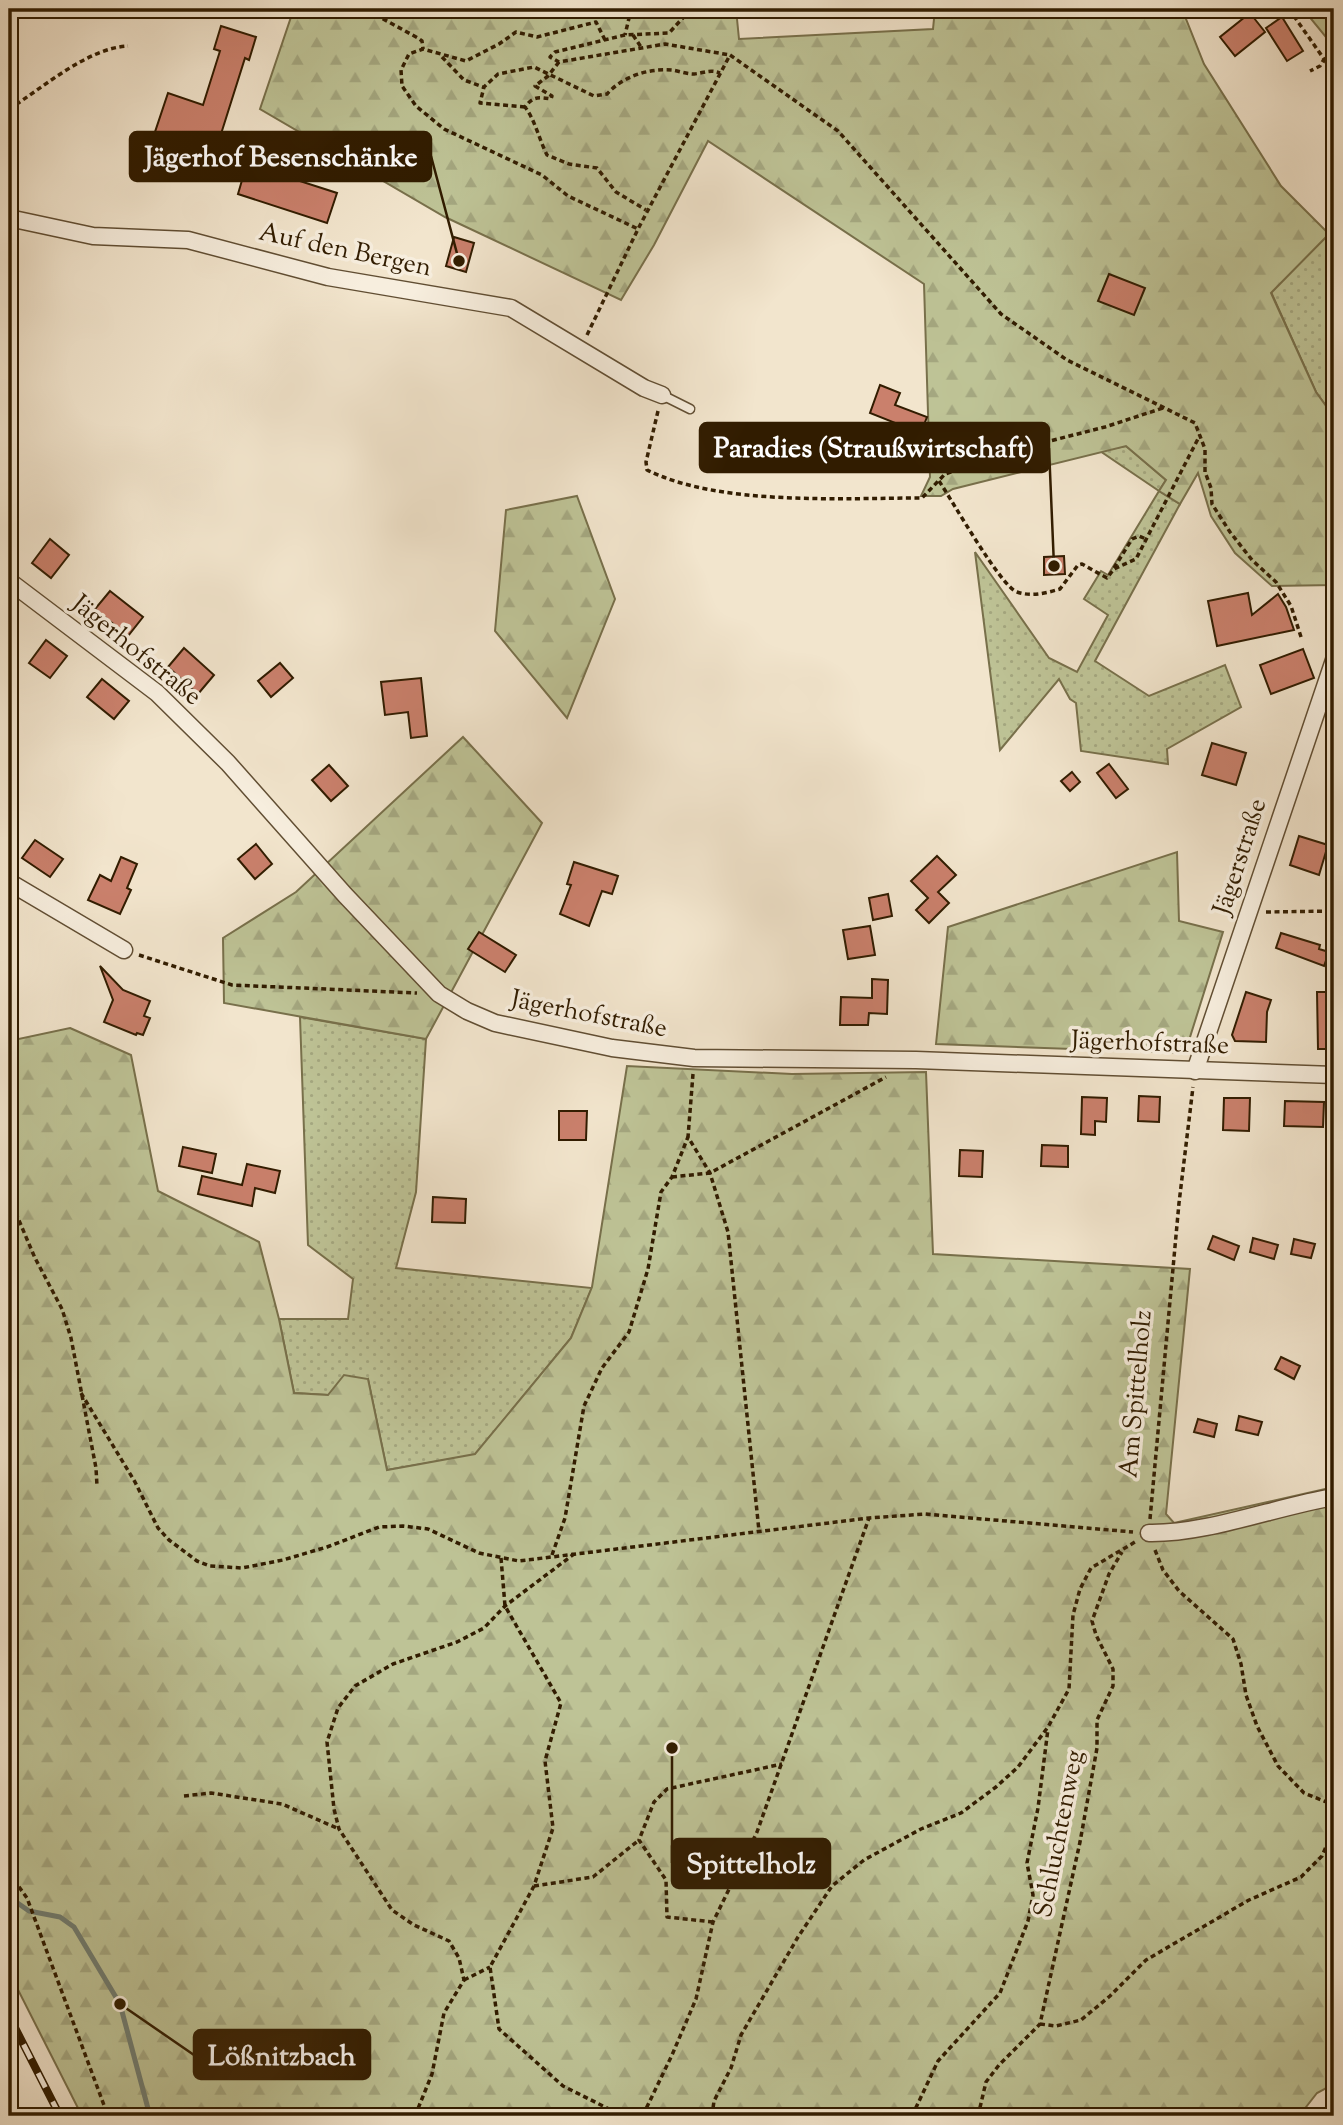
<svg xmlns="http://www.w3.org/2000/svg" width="1343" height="2125" font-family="'Sorts Mill Goudy',serif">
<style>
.grass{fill:url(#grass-dots);stroke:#78704b;stroke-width:2}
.forest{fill:url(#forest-firs);stroke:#78704b;stroke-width:2}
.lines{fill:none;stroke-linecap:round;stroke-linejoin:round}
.stream{stroke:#717d71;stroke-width:5}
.building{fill:#ca806c;stroke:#311c00;stroke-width:2}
.service-casing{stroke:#614e33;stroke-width:11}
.minor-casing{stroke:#614e33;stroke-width:19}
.path{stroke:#311c00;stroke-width:3.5;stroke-dasharray:5 3.5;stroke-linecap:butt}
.service{stroke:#f7eede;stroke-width:8}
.minor{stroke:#f7eede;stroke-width:16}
.rail-casing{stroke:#311c00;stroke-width:8}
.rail{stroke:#f7eede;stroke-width:5;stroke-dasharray:16;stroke-linecap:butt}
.labels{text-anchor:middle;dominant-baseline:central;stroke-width:7;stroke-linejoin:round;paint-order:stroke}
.street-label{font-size:26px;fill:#311c00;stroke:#f7eede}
.leader{fill:none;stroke:#311c00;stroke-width:2.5}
.callout-dot{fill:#311c00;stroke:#f7eede;stroke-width:2.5}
.callout{fill:#311c00;stroke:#311c00;stroke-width:2.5}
.callout-label{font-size:28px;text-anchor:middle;font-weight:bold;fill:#fff}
</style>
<defs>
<pattern id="grass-dots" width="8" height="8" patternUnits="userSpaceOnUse" patternTransform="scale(1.75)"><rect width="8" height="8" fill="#bec396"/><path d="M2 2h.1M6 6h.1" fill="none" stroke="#a4a780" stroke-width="1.8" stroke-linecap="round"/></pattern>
<pattern id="forest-firs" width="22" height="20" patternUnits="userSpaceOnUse" patternTransform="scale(1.75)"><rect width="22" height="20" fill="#bec396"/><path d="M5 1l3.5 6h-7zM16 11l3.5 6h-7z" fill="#a4a780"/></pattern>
</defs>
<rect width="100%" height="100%" fill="#f2e5cd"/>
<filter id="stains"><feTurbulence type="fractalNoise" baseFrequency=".00286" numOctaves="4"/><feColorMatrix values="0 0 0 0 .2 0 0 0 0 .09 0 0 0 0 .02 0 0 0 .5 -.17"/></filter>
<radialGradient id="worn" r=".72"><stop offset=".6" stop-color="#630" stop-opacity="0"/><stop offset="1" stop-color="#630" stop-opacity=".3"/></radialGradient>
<g class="grass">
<polygon points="1334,232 1334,417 1316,392 1271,292 1329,234"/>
<polygon points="1126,446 1166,480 1159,491 1180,504 1095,661 1149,696 1225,665 1241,707 1167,749 1168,764 1081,751 1076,703 1070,699 1059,679 1000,750 975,552 1049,658 1077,672 1108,615 1084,599 1101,571 1108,575 1159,491 1100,451"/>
<polygon points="300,1017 426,1039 416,1192 396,1268 592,1288 571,1338 475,1455 387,1470 368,1379 329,1395 294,1393 279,1319 348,1319 353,1279 308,1245"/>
</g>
<g class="forest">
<polygon points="281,9 736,9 739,39 933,29 935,9 1182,9 1204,64 1281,186 1329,234 1271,293 1316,392 1334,417 1334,585 1272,586 1235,553 1211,516 1198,473 1180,504 1159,491 1166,480 1126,446 953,489 941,496 921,496 930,477 924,284 708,141 654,245 621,300 445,217 260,109 292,14"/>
<polygon points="1303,9 1334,9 1334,47"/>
<polygon points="577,496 615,599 567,718 495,631 506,510"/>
<polygon points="463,737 542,823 426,1039 224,1003 223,938 296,892"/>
<polygon points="1177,852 1179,921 1223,932 1185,1053 936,1044 948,927"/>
<polygon points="70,1028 131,1055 158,1191 259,1242 279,1319 294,1393 328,1395 344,1375 368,1379 387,1470 475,1454 571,1338 592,1287 627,1066 792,1074 926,1072 933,1254 1190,1269 1166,1514 1174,1523 1334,1487 1334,2084 1317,2093 1299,2116 82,2116 9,1972 9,1041"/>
</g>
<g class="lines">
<polyline class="stream" points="9,1897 29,1911 60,1917 74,1927 120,2004 150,2116"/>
</g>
<g class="building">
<polygon points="1250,13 1265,32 1235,56 1220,37"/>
<polygon points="1282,17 1303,51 1287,61 1266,28"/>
<polygon points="221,26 256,37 249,60 245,58 215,153 155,132 168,93 203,105 220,51 214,49"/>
<polygon points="247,163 260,168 270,163 276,164 281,175 337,193 327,223 238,194"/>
<polygon points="454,237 474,243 466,272 446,266"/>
<polygon points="1109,274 1145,288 1134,315 1098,301"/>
<polygon points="880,385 900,393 895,405 927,417 911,458 893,451 903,426 870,413"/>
<polygon points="50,539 69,555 51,578 32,563"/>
<polygon points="1064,556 1065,574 1044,575 1044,557"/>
<polygon points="110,591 143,617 128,636 95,609"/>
<polygon points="1248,593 1252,615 1278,594 1286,607 1294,630 1217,646 1208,601"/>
<polygon points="46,640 67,656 50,678 29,663"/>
<polygon points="184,648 214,675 198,694 168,667"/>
<polygon points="1303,649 1314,678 1271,694 1260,665"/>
<polygon points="280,663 293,678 271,697 258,681"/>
<polygon points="421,678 427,736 411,738 408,712 385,715 381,682"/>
<polygon points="102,679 129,701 114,719 87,697"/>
<polygon points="1212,743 1246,753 1236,785 1202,775"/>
<polygon points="1109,764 1128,789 1116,798 1097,773"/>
<polygon points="329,765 348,786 331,801 312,780"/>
<polygon points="1072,772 1080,782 1070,791 1061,781"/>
<polygon points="1299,836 1328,845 1319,875 1290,865"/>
<polygon points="35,840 63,859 50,877 22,858"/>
<polygon points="256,844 272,864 255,879 238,859"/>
<polygon points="937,856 956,875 938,892 949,903 929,923 916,910 928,898 911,881"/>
<polygon points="121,857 137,864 127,888 131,890 120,914 88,900 100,875 111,881"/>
<polygon points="574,862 618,876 612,894 602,891 589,926 560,914 571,885 567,884"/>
<polygon points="888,894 892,916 873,920 869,898"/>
<polygon points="870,926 875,955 848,959 843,930"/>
<polygon points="479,932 516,955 505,972 468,949"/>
<polygon points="1281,933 1320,945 1319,949 1329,952 1324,966 1276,948"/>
<polygon points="100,966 123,990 150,1001 144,1016 150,1018 143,1035 137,1033 136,1035 104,1022 113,1000"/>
<polygon points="872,979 888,980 887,1014 869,1013 868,1025 840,1025 841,997 872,998"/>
<polygon points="1246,992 1271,1000 1267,1012 1266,1042 1235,1041 1232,1035"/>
<polygon points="1317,992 1333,992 1334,1049 1318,1049"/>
<polygon points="1139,1096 1160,1097 1159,1122 1138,1121"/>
<polygon points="1082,1097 1107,1098 1106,1122 1095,1121 1095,1135 1081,1134"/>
<polygon points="1224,1098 1250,1098 1249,1131 1223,1130"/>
<polygon points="1285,1101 1324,1102 1323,1127 1284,1126"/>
<polygon points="559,1111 587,1111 586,1140 559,1140"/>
<polygon points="1042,1145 1068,1146 1068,1167 1041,1166"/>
<polygon points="183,1147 216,1154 212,1173 179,1166"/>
<polygon points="960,1150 983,1151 982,1177 959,1176"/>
<polygon points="247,1164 280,1171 275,1193 255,1188 252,1206 198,1194 202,1176 242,1185"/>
<polygon points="433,1197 466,1199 465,1223 432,1222"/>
<polygon points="1213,1236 1239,1246 1234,1260 1208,1249"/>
<polygon points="1253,1238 1278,1245 1274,1259 1250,1252"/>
<polygon points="1294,1239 1315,1244 1311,1258 1291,1254"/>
<polygon points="1281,1357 1300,1366 1294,1379 1275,1369"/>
<polygon points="1239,1416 1262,1422 1258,1435 1236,1430"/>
<polygon points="1198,1419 1217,1424 1214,1437 1194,1432"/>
</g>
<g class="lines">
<g class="service-casing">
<polyline id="service" points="662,395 690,409"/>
</g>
<g class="minor-casing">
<g id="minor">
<polyline points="9,218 93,236 188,240 328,277 511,308 644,388 662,395"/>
<polyline points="9,581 157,693 228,763 345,895 439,994 467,1011 495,1023 612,1048 694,1058 916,1060 1334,1075"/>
<polyline points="9,882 124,950"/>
<polyline points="1195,1071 1334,660"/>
<path d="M1149 1533C1207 1534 1275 1507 1334 1497"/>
</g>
</g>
<g class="path">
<polyline points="369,9 374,14 418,38 422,41 423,49"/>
<polyline points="624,9 629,18 625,35"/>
<polyline points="691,9 669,33 625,35 555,52 550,57 559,62 665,44 730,55"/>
<polyline points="1289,9 1324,59 1320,66 1310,71"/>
<polyline points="633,35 641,47"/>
<polyline points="605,40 596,22 537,37 516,32 499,44 466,61 423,49 409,54 401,70 402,86 416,106 444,129 542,175 568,196 638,229"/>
<polyline points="442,57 464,80 483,87"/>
<polyline points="1324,59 1334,74"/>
<path d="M559 62 548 76 535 86 552 96 551 99C539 97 533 96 525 107 535 120 539 139 547 155L569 164 597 168 616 192 646 210"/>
<path d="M525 107 480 103 484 87 498 74 534 67 594 96 607 94C622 77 648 68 672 70 679 71 686 74 694 74 704 73 710 69 720 73"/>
<path d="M9 109C43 88 87 48 128 46"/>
<polyline points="587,335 638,229 730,55 838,131 1001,314 1067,360 1195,423 1205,449 1205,472 1211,488 1212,504 1230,532 1252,560 1276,582 1291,606 1302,640"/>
<path d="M658 411 646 462 647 470C720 506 840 498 922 498L945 474 1026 447 1105 427 1163 408"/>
<path d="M939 481C952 500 1001 587 1017 592 1032 597 1046 593 1060 589L1078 565 1082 564 1107 578 1114 569 1136 559 1200 435"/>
<polyline points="1114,568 1132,539 1139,536 1146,539"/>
<polyline points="1266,912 1334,911"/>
<polyline points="139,955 232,985 417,993"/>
<polyline points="693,1074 688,1137 710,1173 728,1232 759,1531"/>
<polyline points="672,1177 710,1173 886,1077"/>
<polyline points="9,1197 35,1258 62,1309 71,1338 96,1468 97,1486"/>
<polyline points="81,1393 135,1482 158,1528 169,1540 197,1561 210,1566 242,1568 283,1560 327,1547 379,1527 403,1526 428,1529 479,1553 519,1561 869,1518 925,1514 1133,1532"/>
<polyline points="1150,1519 1179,1203 1193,1087"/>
<polyline points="1155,1550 1163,1570 1179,1591 1233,1639 1241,1664 1246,1695 1257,1726 1278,1766 1304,1793 1334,1805"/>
<polyline points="552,1555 565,1518 584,1406 602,1368 629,1332 648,1269 661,1192 672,1177 688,1137"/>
<polyline points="501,1558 505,1606 561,1703 545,1761 553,1828 534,1886 490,1967 499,2029 563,2086 623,2116"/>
<polyline points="184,1796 211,1793 282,1804 339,1829"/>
<polyline points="9,1873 27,1898 108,2116"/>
<polyline points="534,1886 593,1877 639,1840"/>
<polyline points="713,1922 667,1917 666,1880 639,1840 654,1802 667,1789 782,1764"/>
<polyline points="464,1980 490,1967"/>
<polyline points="1040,2024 1056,2026 1081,2020 1110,1996 1146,1960 1249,1900 1301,1877 1322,1856 1334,1828"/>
<polyline points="415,2116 432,2074 444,2013 464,1980 459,1958 449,1941 414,1925 392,1910 339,1829 334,1809 327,1742 338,1708 355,1686 393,1664 457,1642 484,1628 505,1606 574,1554"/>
<polyline points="645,2116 645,2111 672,2055 696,1999 713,1922 757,1832 869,1518"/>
<polyline points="712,2116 714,2101 731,2068 741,2035 798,1937 832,1886 864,1860 921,1829 961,1813 996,1787 1018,1767 1048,1727 1069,1689 1073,1615 1080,1589 1091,1568 1135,1542"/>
<polyline points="912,2116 938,2061 1000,1993 1028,1921 1033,1895 1027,1863 1038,1808 1048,1729"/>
<polyline points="978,2116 986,2082 999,2065 1040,2024 1080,1842 1097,1748 1097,1720 1113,1686 1113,1669 1096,1635 1092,1621 1109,1574 1122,1552"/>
</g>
<use href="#service" class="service"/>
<use href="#minor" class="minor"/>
<g class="rail-casing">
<polyline id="rail" points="9,2016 60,2116"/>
</g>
<use href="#rail" class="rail"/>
</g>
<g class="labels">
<g class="street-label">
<text transform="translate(345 251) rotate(12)">Auf den Bergen</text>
<text transform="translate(136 651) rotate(39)">Jägerhofstraße</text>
<text transform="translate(1241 857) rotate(-72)">Jägerstraße</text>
<text transform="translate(589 1015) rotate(11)">Jägerhofstraße</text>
<text transform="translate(1150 1044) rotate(2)">Jägerhofstraße</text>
<text transform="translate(1137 1394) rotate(-85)">Am Spittelholz</text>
<text transform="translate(1060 1834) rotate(-79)">Schluchtenweg</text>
</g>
</g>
<path class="leader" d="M459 261L431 156M1054 566L1049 448M672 1748L672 1863M120 2004L194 2055"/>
<g class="callout-dot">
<circle cx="459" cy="261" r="7"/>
<circle cx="1054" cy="566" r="7"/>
<circle cx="672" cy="1748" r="7"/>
<circle cx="120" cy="2004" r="7"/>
</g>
<g class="callout">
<rect x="130" y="132" width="301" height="49" rx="7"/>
<rect x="700" y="423" width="349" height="49" rx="7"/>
<rect x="672" y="1839" width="158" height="49" rx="7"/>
<rect x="194" y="2030" width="176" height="49" rx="7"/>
</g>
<g class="callout-label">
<text x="281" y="166">Jägerhof Besenschänke</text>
<text x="874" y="457">Paradies (Straußwirtschaft)</text>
<text x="751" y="1873">Spittelholz</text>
<text x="282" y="2065">Lößnitzbach</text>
</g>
<rect width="1343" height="2125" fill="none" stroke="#f2e5cd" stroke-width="35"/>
<rect x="10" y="10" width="1322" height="2104" fill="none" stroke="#311c00" stroke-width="3.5"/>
<rect x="18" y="18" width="1308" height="2090" fill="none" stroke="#311c00" stroke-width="2"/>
<rect width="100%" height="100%" filter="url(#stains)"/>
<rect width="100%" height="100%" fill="url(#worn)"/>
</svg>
